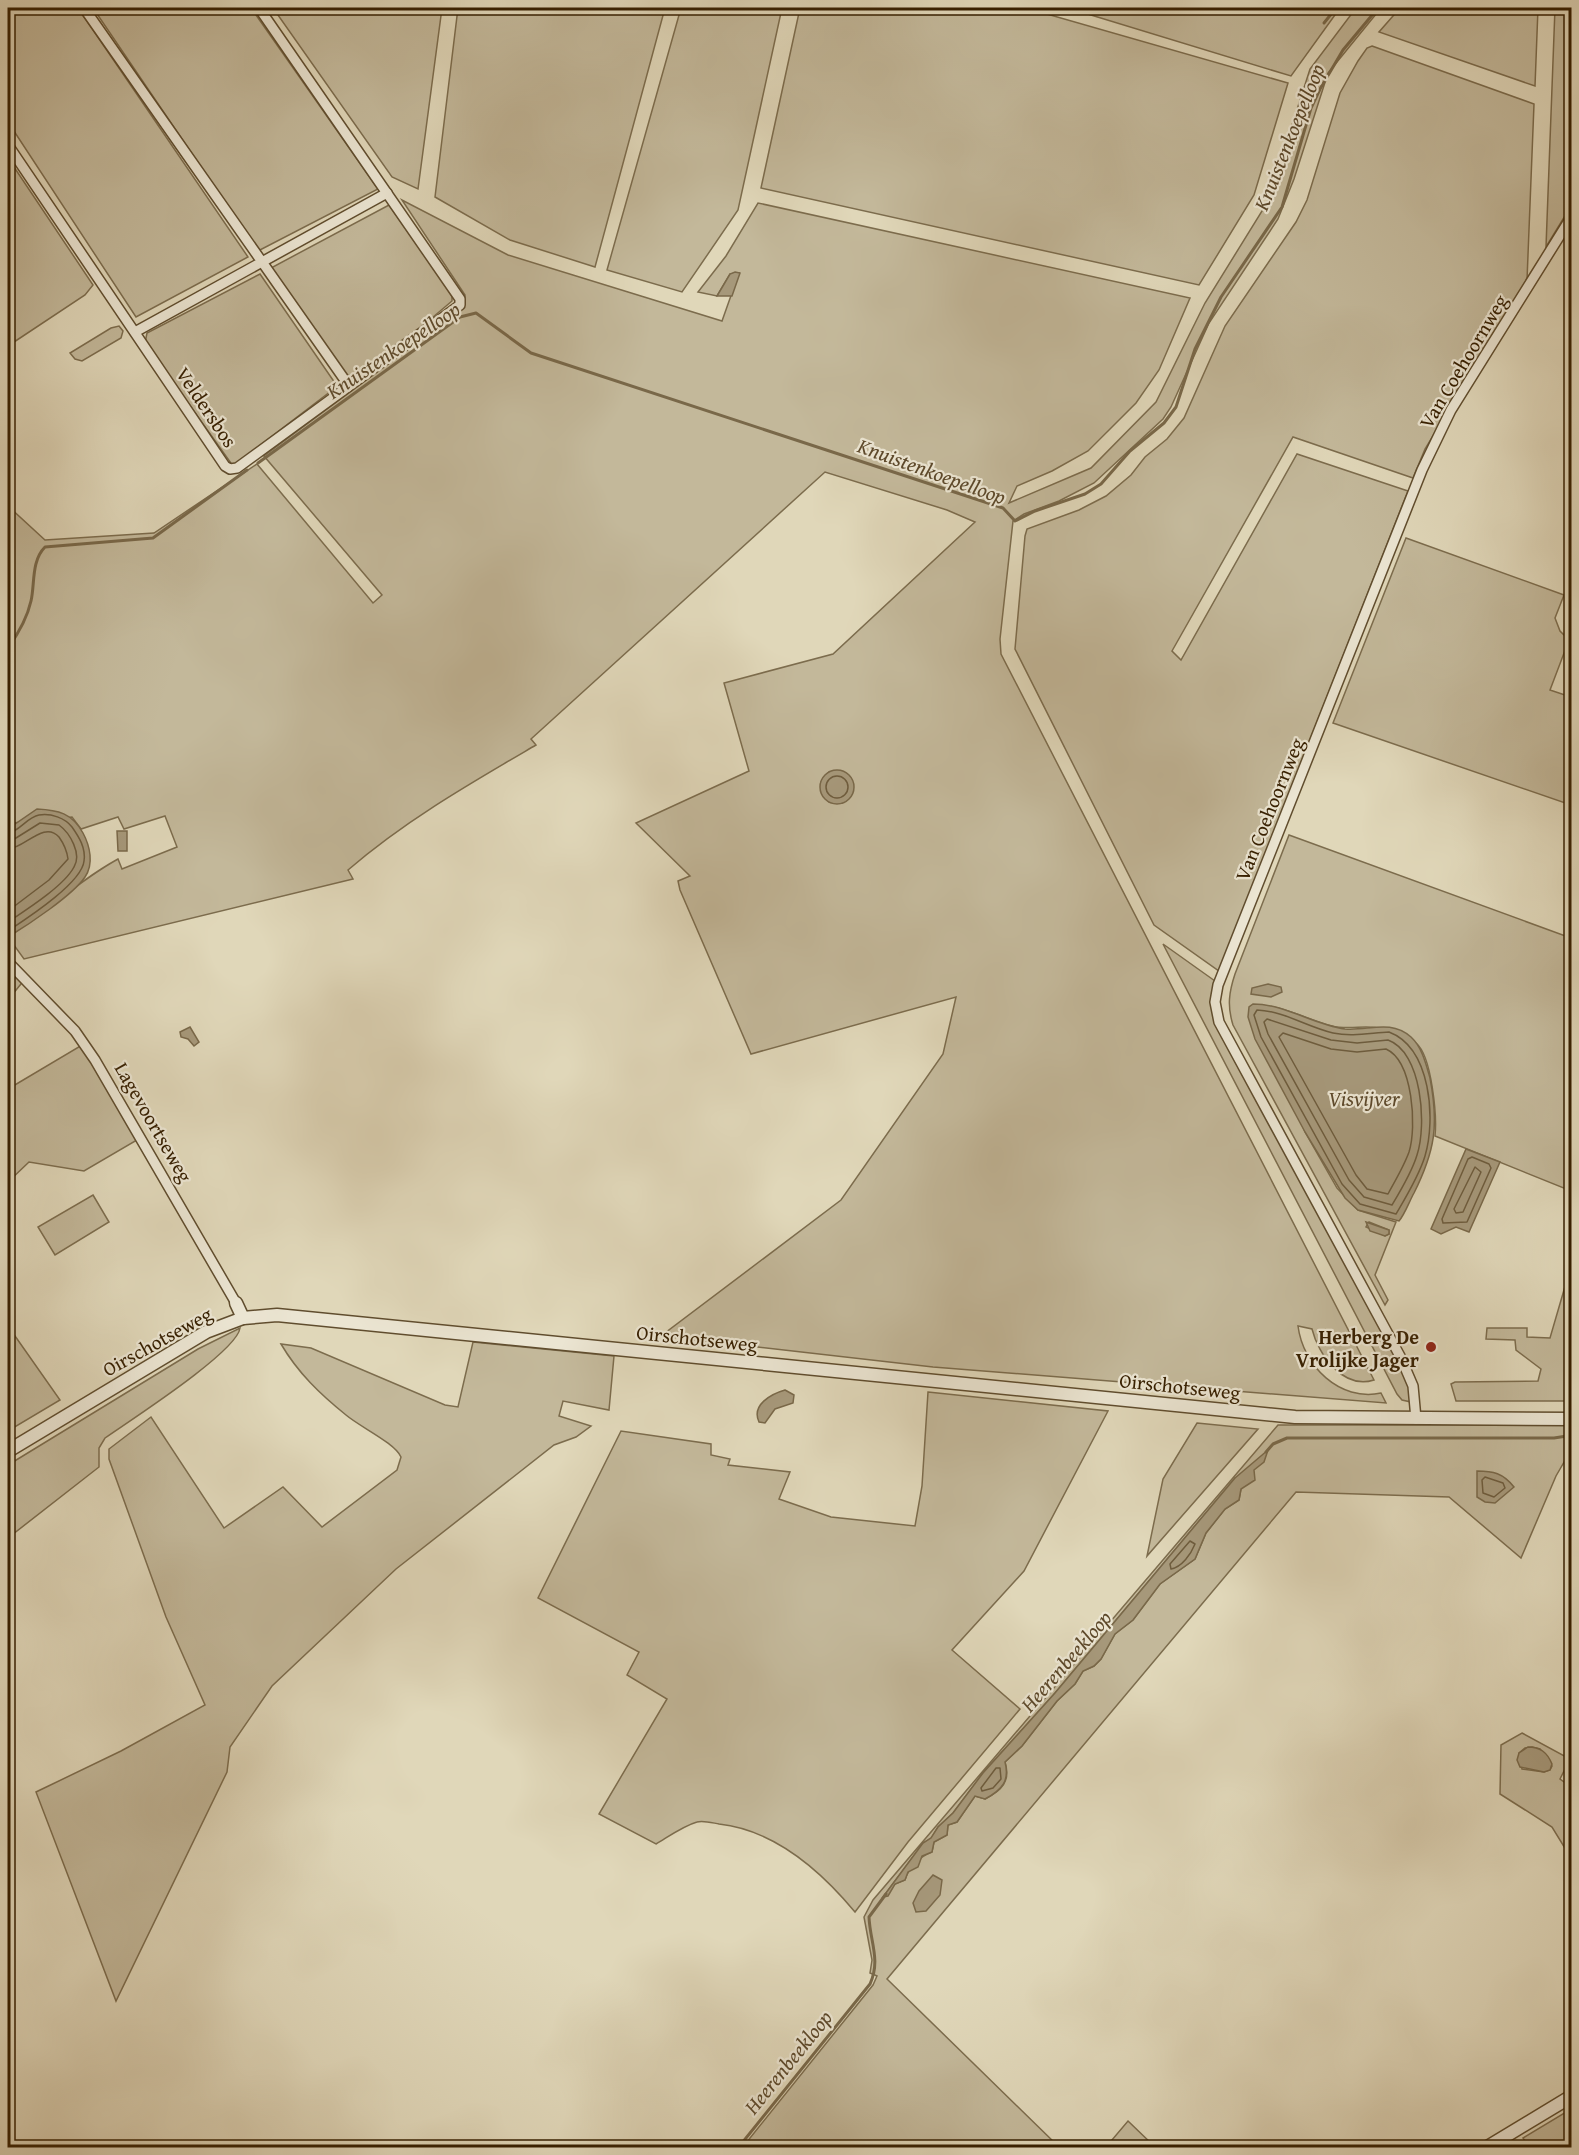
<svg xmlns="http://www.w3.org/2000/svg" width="1579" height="2155" font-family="'Gentium Book Plus',serif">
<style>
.green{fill:#c3b89a;stroke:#7c6c4d;stroke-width:1.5;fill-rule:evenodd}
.water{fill:#a6987a;stroke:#796849;stroke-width:1.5}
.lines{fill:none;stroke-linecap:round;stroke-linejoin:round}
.shore{stroke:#6e5c3d;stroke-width:1.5}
.stream{stroke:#796849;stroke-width:3}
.minor-casing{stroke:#604d2e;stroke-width:12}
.tertiary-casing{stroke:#604d2e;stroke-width:15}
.minor{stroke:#ebe5d2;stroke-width:9}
.tertiary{stroke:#ebe5d2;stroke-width:12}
.poi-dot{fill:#8f2418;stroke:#ebe5d2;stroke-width:2}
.labels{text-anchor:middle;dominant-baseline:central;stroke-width:4.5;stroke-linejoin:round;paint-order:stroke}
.street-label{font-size:20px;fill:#361f00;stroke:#ebe5d2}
.poi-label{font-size:20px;font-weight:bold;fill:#361f00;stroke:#ebe5d2;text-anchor:end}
.water-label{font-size:21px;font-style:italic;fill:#5d492b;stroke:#ebe5d2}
</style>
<rect width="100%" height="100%" fill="#e0d7b9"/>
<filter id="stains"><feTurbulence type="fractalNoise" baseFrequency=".00333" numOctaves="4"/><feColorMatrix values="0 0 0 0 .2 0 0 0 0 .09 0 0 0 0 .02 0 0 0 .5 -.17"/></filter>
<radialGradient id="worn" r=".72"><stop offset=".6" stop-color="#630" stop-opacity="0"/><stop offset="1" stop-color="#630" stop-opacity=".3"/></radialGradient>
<g class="green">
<polygon points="8,8 78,8 248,257 136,317 8,122"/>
<polygon points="93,8 251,8 378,189 258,251"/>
<polygon points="273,8 442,8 418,189 392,177"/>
<polygon points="458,8 665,8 595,267 510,240 435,197"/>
<polygon points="681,8 782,8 738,210 682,292 607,270"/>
<polygon points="800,8 1026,8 1288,83 1254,195 1199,285 761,188"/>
<polygon points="1068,8 1340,8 1291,76"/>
<path d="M1356 8H1381L1328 73 1294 179 1278 219 1209 323 1171 407 1163 419 1094 483 1059 501 1024 514 1013 521 1000 639 1001 654 1374 1380C1343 1390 1318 1354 1312 1329L1298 1326C1303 1366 1340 1402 1381 1393L1386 1403 933 1367 661 1336 841 1200 943 1054 956 997 751 1054 680 890 678 881 690 876 636 823 749 771 724 683 833 654 975 522 947 510 825 472 531 739 536 745C471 783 406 820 348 870L353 879 24 959 8 937C46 912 78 881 118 859L122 869 177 847 165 816 124 829 118 817 81 829 72 817 13 823 8 829V506L45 540 154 533 257 464 373 603 382 595 264 456 464 307 465 295 402 200 508 255 722 321 739 273 730 274 717 296 698 292 726 256 758 203 1190 298 1159 370 1136 403 1088 451 1052 471 1017 486 1009 503 1091 468 1156 402 1205 303 1267 203 1310 69ZM829 772 842 803 829 802 821 782Z"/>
<polygon points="1400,8 1538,8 1535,86 1379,32"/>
<polygon points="1555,8 1571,8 1571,206 1546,247"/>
<polygon points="1372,46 1534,104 1527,280 1425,449 1413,478 1293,437 1172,651 1181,660 1297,454 1408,491 1219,971 1154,925 1015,649 1025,536 1027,529 1079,510 1106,496 1131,475 1145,457 1167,439 1184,418 1225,326 1296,222 1307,200 1340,93 1358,61 1367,48"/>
<polygon points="14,167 93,285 85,295 8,346 8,171"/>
<polygon points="389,205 444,283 452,296 452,301 426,323 347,379 271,268"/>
<polygon points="260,274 335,383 335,388 233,466 145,343 147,333"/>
<polygon points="119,326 123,331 121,338 82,361 75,359 70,353 111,328"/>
<polygon points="1406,538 1564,595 1555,618 1560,631 1569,640 1550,690 1571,697 1571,805 1333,723"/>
<path d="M1289 835 1571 938V1191L1435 1136C1437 1117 1432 1056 1416 1043 1407 1037 1388 1031 1377 1028 1366 1025 1347 1030 1332 1026 1306 1019 1280 1004 1253 1005L1305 1132 1337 1188 1358 1210 1396 1222 1375 1275 1388 1300 1385 1305 1233 1025C1227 1006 1229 992 1235 974ZM1369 1222 1389 1230V1234L1385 1236 1366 1227Z"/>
<polygon points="1163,944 1215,981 1212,1005 1217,1027 1406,1376 1412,1391 1411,1402 1402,1400 1397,1394"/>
<polygon points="8,964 25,979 8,1000"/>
<polygon points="82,1045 137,1140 84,1171 29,1162 8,1182 8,1089"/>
<polygon points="93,1195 109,1222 55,1255 38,1227"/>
<polygon points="1566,1283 1572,1283 1571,1401 1456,1401 1451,1384 1455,1382 1538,1381 1541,1369 1516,1350 1515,1340 1486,1339 1487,1328 1527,1328 1527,1337 1550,1338"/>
<polygon points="8,1326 60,1400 8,1431"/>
<path d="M240 1328C237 1352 129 1421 105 1438L99 1448V1467L8 1538V1465L198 1349Z"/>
<path d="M473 1342 614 1356 609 1410 563 1401 559 1416 591 1426 576 1437 554 1445 396 1569 272 1686 230 1747 227 1772 116 2001 36 1792 121 1751 205 1705 166 1617 109 1459V1449L151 1417 224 1528 283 1487 322 1527 397 1470 401 1457C395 1443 360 1427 346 1415 320 1394 298 1373 281 1344L311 1348 445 1405 458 1407Z"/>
<path d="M928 1392 1108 1411 1024 1571 952 1650 1020 1709 908 1842 855 1912C821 1871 774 1830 719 1824 713 1823 703 1820 697 1822 683 1826 668 1837 656 1844L599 1814 667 1699 627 1675 639 1652 538 1598 621 1431 711 1444V1455L730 1459 728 1465 790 1472 779 1499 831 1517 915 1526 922 1486Z"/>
<polygon points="1197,1423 1258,1429 1147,1556 1163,1479"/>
<path d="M1278 1425H1571V1450L1556 1476 1521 1558 1449 1497 1296 1492 887 1979 1059 2147 742 2148 873 1985 877 1976 870 1973 872 1960 864 1917 873 1900ZM1235 1478 1241 1489 1239 1500 1225 1509 1206 1533 1195 1559 1160 1584 1133 1620 1115 1634 1101 1659 1094 1666 1083 1671 1075 1684 1057 1701 1022 1746 1005 1762C1011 1781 1002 1790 985 1799L975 1796 957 1822 948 1825 947 1835 934 1842 932 1852C919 1857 909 1867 905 1880L895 1884 884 1896 923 1843 931 1839 938 1827 953 1813 983 1773 1055 1693Z"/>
<path d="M1522 1733 1570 1759 1560 1779 1571 1787V1858L1552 1827 1500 1794 1501 1745ZM1532 1747 1540 1749 1552 1766 1550 1770 1544 1772 1522 1769 1519 1753 1525 1748Z"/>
<polygon points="1571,2109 1571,2147 1529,2147 1523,2138"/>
<polygon points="1128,2121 1155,2147 1106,2147"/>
</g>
<g class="water">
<polygon points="735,272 740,273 732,296 717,296 730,274"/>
<circle cx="837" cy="787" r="17"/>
<path d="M37 809C58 810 72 813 83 833 90 846 94 864 85 877 73 895 28 925 8 937V829Z"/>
<polygon points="117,831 127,831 127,851 118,851"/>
<polygon points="1268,984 1281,987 1282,992 1271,997 1251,994 1252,988"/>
<path d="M1253 1004C1286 1004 1313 1025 1345 1029 1369 1031 1390 1019 1411 1037 1422 1047 1426 1064 1430 1078 1439 1125 1435 1151 1414 1193 1409 1202 1405 1214 1399 1221L1358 1210 1345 1198 1305 1132 1255 1039 1248 1017 1249 1007Z"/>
<polygon points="190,1027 199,1042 194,1046 188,1039 181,1037 180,1032"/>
<polygon points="1466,1149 1500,1162 1469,1232 1456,1227 1441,1234 1431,1229"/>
<polygon points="1366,1222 1389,1230 1389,1234 1385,1236 1370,1231"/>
<path d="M785 1390 794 1395 793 1403 775 1409 765 1423 759 1422C751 1405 771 1394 785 1390Z"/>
<path d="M1268 1450 1264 1462 1254 1470 1255 1480 1241 1489 1239 1500 1225 1509 1206 1533 1195 1559 1160 1584 1133 1620 1115 1634 1101 1659 1094 1666 1083 1671 1075 1684 1057 1701 1022 1746 1005 1762C1010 1781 1002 1790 985 1799L975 1796 957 1822 948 1825 947 1835 934 1842 932 1852 922 1856 918 1867 908 1872 905 1880 895 1884 888 1896 883 1897 923 1843 931 1838 938 1827 953 1813 983 1773 1055 1693 1235 1478Z"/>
<path d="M1477 1471C1493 1471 1503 1473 1514 1487L1495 1503 1485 1502 1477 1497Z"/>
<path d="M1528 1747C1540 1747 1547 1752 1552 1764L1550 1770 1544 1772 1520 1767 1517 1760 1519 1753Z"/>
<polygon points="933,1875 942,1880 940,1895 926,1911 916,1912 913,1903 919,1891"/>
</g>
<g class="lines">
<g class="shore">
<circle cx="837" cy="787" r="11"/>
<path d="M8 833C19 832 27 817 39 815 51 813 65 818 72 827 79 837 86 848 84 861 82 883 26 919 8 931"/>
<path d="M8 840 16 838 40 823 59 825C70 833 82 854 74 867 64 886 26 910 8 922"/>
<path d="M8 849C24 849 44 820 59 837 64 844 67 851 68 859L49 880 8 911"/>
<path d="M1257 1010C1284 1011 1307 1027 1333 1033 1352 1037 1370 1033 1389 1032 1431 1048 1436 1119 1425 1156 1419 1176 1406 1197 1396 1214L1360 1204 1342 1184 1261 1037 1254 1015Z"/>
<path d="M1267 1019 1331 1040 1357 1043 1388 1040C1422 1052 1427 1125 1417 1155 1412 1172 1401 1190 1392 1205L1364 1197 1349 1180 1268 1034 1264 1022Z"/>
<path d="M1283 1033 1331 1049 1357 1052 1386 1049C1413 1061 1417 1127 1409 1152 1404 1166 1395 1181 1388 1194L1367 1189 1356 1175 1279 1037Z"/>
<polygon points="1472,1157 1489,1164 1491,1168 1467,1222 1443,1223 1442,1219 1468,1159"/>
<polygon points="1475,1167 1481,1172 1463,1212 1456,1213 1454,1209"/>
<polygon points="1485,1477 1503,1483 1505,1488 1494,1497 1483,1493 1482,1480"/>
<path d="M1190 1541 1195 1544C1191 1554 1182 1567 1171 1569L1170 1564Z"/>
<polygon points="1000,1768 1001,1779 993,1788 982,1791 981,1788 996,1768"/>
</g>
<g class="stream">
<polyline points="1324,23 1336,8"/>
<polyline points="258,463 460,317 476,313 531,353 1003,508 1015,521 1035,511 1085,494 1101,484 1130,451 1164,423 1176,407 1195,349 1221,297 1282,207 1311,108 1320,89 1343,50 1378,8"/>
<path d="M8 648C18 634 27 619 31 601 35 584 31 561 45 547L153 538 247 470"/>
<polyline points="1266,1452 1273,1444 1287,1438 1554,1438 1567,1436 1572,1431"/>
<path d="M738 2148 870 1984C881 1960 870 1942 869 1917L886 1894"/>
</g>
<g class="minor-casing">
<g id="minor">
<polyline points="84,8 349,386"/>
<polyline points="8,145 225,466 230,469 237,468 460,305 460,299 259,8"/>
<polyline points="135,332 387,193"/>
<polyline points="8,962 75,1031 95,1060 236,1303"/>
<polyline points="1416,1419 1413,1386 1401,1358 1219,1022 1215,1002 1218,985 1422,470 1451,410 1572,216"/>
</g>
</g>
<g class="tertiary-casing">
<g id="tertiary">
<polyline points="236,1303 243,1318"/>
<polyline points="8,1451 206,1332 243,1318 277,1315 1295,1417 1572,1419"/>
<polyline points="1486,2148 1572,2096"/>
</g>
</g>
<use href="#minor" class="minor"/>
<use href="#tertiary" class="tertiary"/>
</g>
<circle class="poi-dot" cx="1431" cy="1347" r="6"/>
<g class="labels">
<g class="street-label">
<text transform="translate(1463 361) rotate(-59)">Van Coehoornweg</text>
<text transform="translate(207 407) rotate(56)">Veldersbos</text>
<text transform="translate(1269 809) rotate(-68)">Van Coehoornweg</text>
<text transform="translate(154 1122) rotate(60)">Lagevoortseweg</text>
<text transform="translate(697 1338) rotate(6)">Oirschotseweg</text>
<text transform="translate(157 1341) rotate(-29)">Oirschotseweg</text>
<text transform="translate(1180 1386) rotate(6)">Oirschotseweg</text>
</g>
<g class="poi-label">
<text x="1419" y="1336">Herberg De<tspan x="1419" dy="23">Vrolijke Jager</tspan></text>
</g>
<g class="water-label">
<text transform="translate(1289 137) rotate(-68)">Knuistenkoepelloop</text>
<text transform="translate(393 350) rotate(-34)">Knuistenkoepelloop</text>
<text transform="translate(932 471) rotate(20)">Knuistenkoepelloop</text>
<text x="1364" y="1098">Visvijver</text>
<text transform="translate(1066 1661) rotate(-49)">Heerenbeekloop</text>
<text transform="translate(788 2062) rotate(-51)">Heerenbeekloop</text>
</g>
</g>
<rect width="1579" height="2155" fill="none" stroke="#e0d7b9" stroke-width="30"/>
<rect x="9" y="9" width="1561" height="2137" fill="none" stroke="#361f00" stroke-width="3"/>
<rect x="15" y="15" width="1549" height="2125" fill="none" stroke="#361f00" stroke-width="1.5"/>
<rect width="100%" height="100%" filter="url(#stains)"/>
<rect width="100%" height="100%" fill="url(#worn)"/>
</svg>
